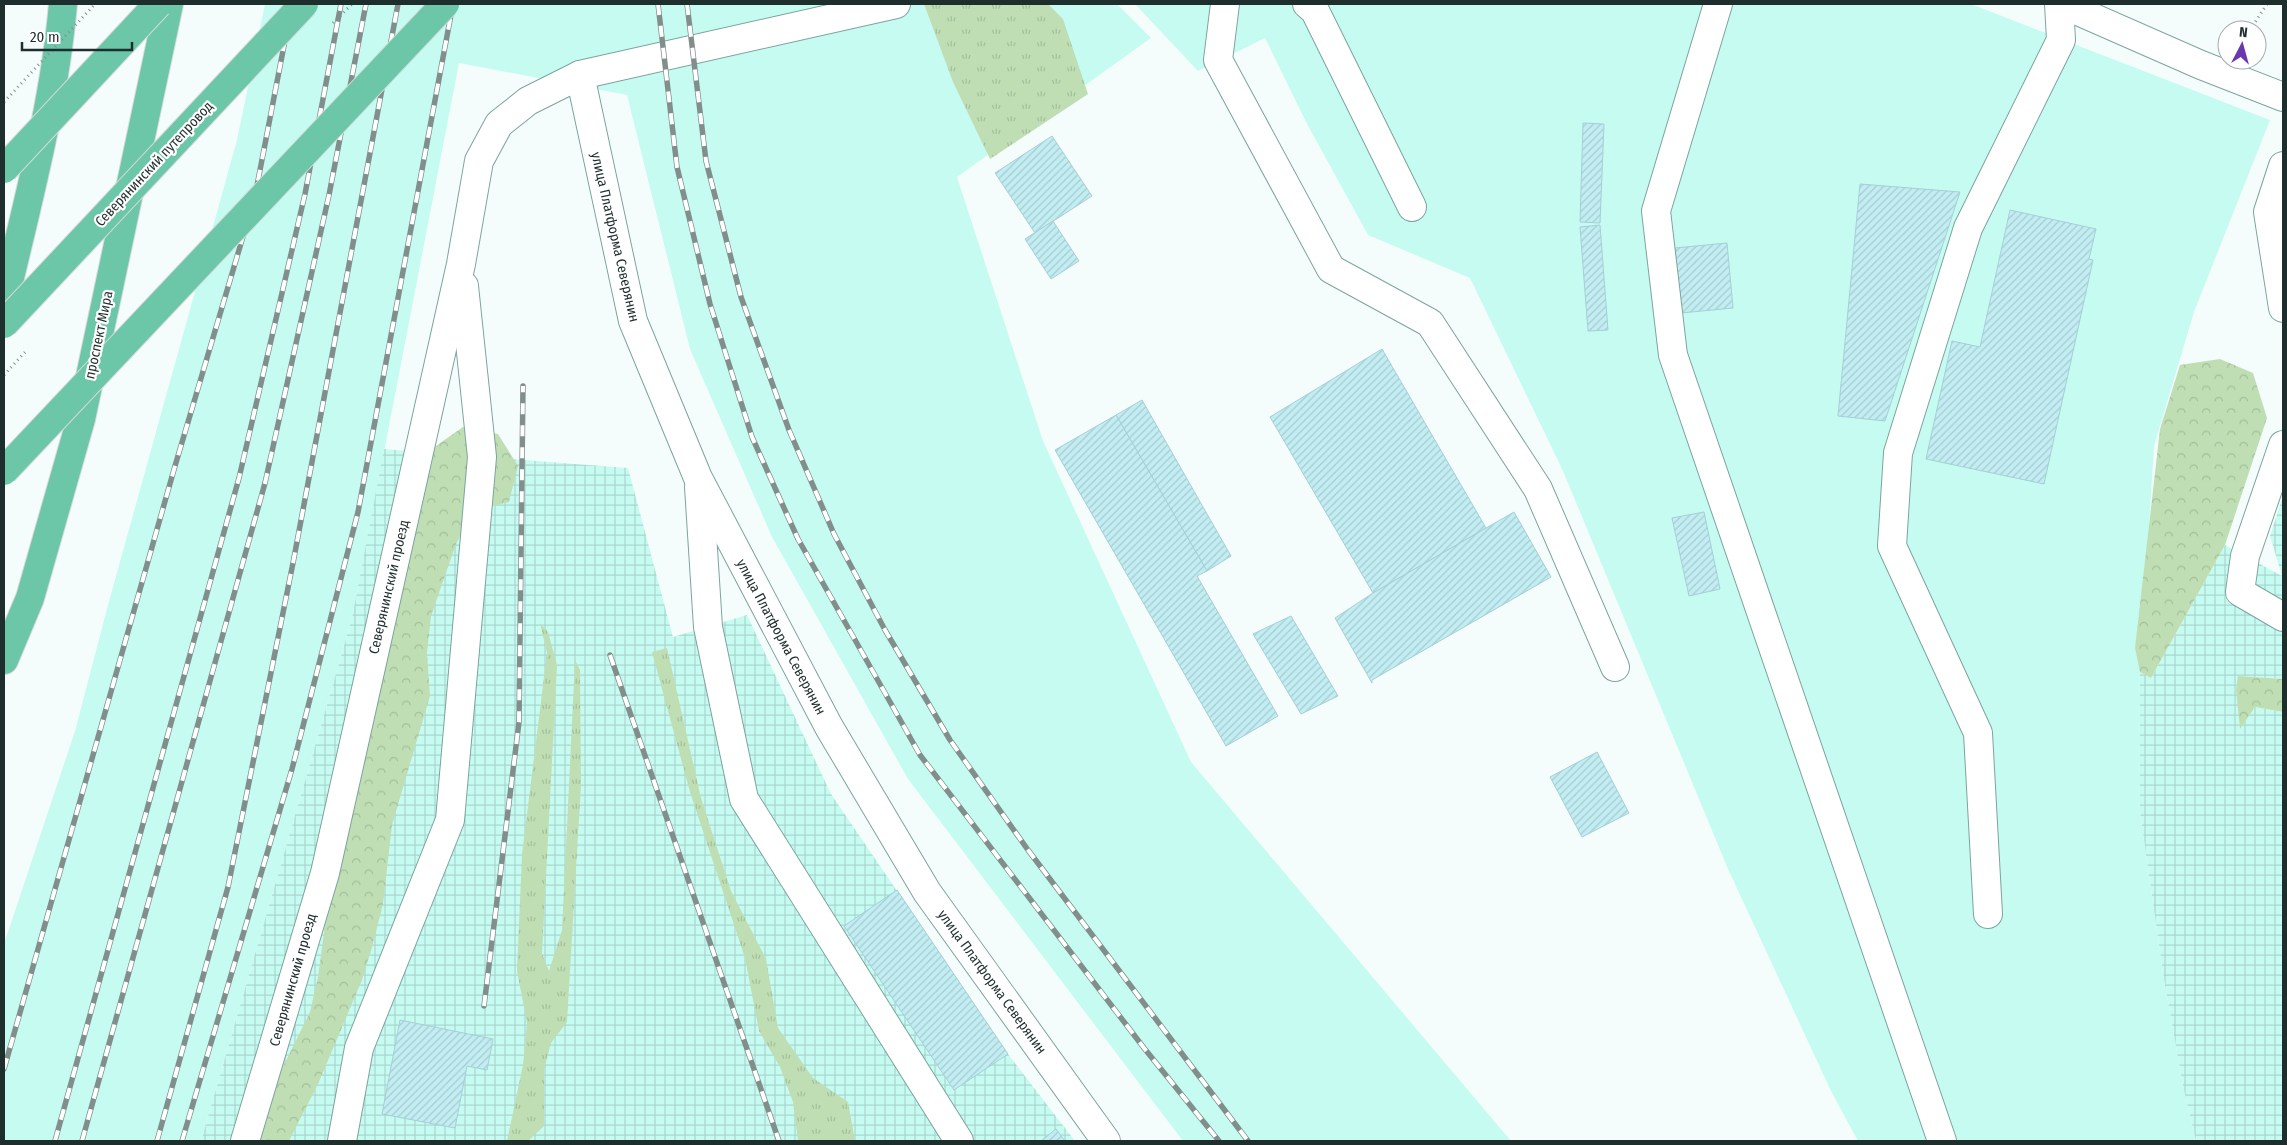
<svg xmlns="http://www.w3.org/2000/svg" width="2287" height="1145" font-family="'Fira Sans Condensed',sans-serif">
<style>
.built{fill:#c6fbf2}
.industrial{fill:url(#industrial-grid)}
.grass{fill:url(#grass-tufts)}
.forest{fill:url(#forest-crowns)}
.building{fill:url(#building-hatch);stroke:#a5cfd5}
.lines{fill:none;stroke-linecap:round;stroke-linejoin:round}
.minor-casing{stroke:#7ca49e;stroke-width:30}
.major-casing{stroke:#d6d9d9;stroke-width:30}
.path{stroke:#84908e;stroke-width:3;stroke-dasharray:1 4;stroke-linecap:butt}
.minor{stroke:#fff;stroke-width:28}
.major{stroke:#6bc7a7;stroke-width:28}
.rail-casing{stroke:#828e8c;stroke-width:5.5}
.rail{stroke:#fff;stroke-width:4;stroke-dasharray:11;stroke-linecap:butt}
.major-bridge-casing{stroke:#d6d9d9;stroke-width:30;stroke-linecap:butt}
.path-bridge{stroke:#84908e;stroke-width:3;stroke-dasharray:1 4;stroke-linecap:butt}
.major-bridge{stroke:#6bc7a7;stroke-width:28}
.labels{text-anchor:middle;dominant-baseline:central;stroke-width:4.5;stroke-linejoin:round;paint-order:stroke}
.street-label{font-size:14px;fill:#1e2e2c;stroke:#fff}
</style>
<defs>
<pattern id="industrial-grid" width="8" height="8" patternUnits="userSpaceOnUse" patternTransform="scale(1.25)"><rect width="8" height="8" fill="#c6fbf2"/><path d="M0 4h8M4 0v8" fill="none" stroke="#aad7d0"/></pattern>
<pattern id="grass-tufts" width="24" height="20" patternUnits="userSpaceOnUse" patternTransform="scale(1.25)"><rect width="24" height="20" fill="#bfdeb4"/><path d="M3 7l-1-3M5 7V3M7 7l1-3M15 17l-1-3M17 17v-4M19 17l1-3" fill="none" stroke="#a4bf9b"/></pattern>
<pattern id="forest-crowns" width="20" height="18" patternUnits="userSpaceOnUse" patternTransform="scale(1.25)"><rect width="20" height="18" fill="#bfdeb4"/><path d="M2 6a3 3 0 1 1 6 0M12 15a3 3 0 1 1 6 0" fill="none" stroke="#a4bf9b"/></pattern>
<pattern id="building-hatch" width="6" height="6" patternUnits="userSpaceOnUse" patternTransform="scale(1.25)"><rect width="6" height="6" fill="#c2edf3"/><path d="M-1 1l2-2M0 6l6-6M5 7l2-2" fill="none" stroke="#a6ccd0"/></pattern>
</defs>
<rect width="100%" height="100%" fill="#f5fdfc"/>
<g class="built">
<polygon points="265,4 1117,4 1151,38 957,177 1043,441 1191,762 1511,1141 1183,1141 908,779 772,537 690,349 627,95 459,63 352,618 201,1141 4,1141 4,944 75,731 108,605 237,140"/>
<polygon points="1135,4 1971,4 2270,120 2194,312 2154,446 2140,672 2140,812 2163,973 2183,1086 2196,1141 1858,1141 1831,1091 1728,869 1563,471 1470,278 1368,235 1306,122 1265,38 1198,71"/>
</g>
<g class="industrial">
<polygon points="384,449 628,468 673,637 747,615 831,794 1008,1054 1075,1141 201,1141 352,618"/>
<polygon points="2283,496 2283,679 2238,676 2240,728 2255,707 2283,712 2283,1141 2196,1141 2183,1086 2163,973 2140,812 2140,672 2151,678 2225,545 2282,576 2270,536"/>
</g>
<g class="grass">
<polygon points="924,4 1048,4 1063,19 1088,94 990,159 953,82"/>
<polygon points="540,623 548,632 557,665 542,954 549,971 562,930 575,660 580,670 581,785 567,1022 551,1043 544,1069 544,1126 528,1141 507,1141 523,1065 527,1023 517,971 522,854 547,653"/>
<polygon points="667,648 701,798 731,891 766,959 778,1028 813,1078 848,1102 855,1141 798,1141 793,1102 780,1067 759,1031 745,958 690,792 652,652"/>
</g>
<g class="forest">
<polygon points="2220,359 2253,373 2267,418 2225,545 2151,678 2140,672 2135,648 2160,429 2180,365"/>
<polygon points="463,427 498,434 518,466 509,502 473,511 456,544 431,616 427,653 430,696 392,825 383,904 373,944 362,980 318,1084 289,1141 254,1141 276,1081 310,1012 318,977 332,874 433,448"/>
<polygon points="2238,676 2283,679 2283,712 2255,707 2240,729 2236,690"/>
</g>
<g class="building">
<polygon points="1583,123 1604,124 1600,223 1580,222"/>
<polygon points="1052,136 1092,196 1035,233 995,173"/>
<polygon points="1860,184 1960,192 1885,421 1838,416"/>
<polygon points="2010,210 2096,229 2089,259 2093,260 2044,484 1926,459 1952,341 1980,347"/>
<polygon points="1053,221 1079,261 1051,279 1025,239"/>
<polygon points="1600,225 1608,330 1588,331 1580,227"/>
<polygon points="1727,243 1733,308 1681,313 1675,248"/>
<polygon points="1382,349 1486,528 1373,593 1270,417"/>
<polygon points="1142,400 1231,556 1207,571 1116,415"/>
<polygon points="1116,415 1207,571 1197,576 1278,716 1226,746 1055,450"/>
<polygon points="1514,512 1551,577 1372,680 1372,683 1335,618 1373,593"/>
<polygon points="1704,512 1720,589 1689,596 1672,518"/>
<polygon points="1291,616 1338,696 1301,714 1253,634"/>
<polygon points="1597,752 1629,813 1582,837 1550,777"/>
<polygon points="897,890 1008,1054 954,1090 844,926"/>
<polygon points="400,1020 493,1039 487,1070 467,1066 455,1128 382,1114"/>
<polygon points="1056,1129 1065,1141 1041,1141"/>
</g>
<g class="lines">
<g class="minor-casing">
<g id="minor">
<polyline points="1225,4 1218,60 1331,269 1430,323 1538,489 1615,667"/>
<polyline points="1307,4 1315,11 1412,207"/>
<polyline points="1718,4 1656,211 1673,355 1942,1141"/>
<polyline points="2062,4 2201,65 2283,97"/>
<polyline points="580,75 633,321 698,478 829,727 927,892 1106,1141"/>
<polyline points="2283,166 2268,212 2283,308"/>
<polyline points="2283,445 2245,556 2240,592 2283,617"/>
<polyline points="699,487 708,627 744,799 959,1141"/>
<polyline points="1988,914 1978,733 1892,546 1898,453 1968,228 2061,40 2059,4"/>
<polyline points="245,1141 325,873 461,264 479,161 499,124 528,101 580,75 896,4"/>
<polyline points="342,1141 359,1048 450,820 482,457 464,286"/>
</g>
</g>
<g class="major-casing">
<g id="major">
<path d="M4 303C27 204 54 106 63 4"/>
<polyline points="4,660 30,598 81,419 169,4"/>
</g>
</g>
<polyline class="path" points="2250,30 2267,4"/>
<use href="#minor" class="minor"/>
<use href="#major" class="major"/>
<g class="rail-casing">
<g id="rail">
<polyline points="658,4 677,167 710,304 752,437 798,539 920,755 1144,1048 1219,1141"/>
<polyline points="687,4 706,161 741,297 789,430 834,534 885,630 950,740 1028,850 1248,1141"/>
<polyline points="610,655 779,1141"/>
<polyline points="484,1006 519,722 523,386"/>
<polyline points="4,1069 175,466 255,196 292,4"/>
<polyline points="55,1141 239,478 305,194 341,4"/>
<polyline points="82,1141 265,483 329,195 366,4"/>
<polyline points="157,1141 228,887 293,563 398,4"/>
<polyline points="182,1141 292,769 358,512 453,4"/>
</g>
</g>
<use href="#rail" class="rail"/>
<g class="major-bridge-casing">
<g id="major-bridge">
<polyline points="4,169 158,4"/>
<polyline points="4,324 304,4"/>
<polyline points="4,471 445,4"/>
</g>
</g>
<g class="path-bridge">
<polyline points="333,23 352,4"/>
<polyline points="4,102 95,4"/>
<polyline points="4,375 26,351"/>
</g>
<use href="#major-bridge" class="major-bridge"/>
</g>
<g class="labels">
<g class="street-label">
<text transform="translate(154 164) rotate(-47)">Северянинский путепровод</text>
<text transform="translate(615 237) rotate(77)">улица Платформа Северянин</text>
<text transform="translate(99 335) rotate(-78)">проспект Мира</text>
<text transform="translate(389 587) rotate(-77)">Северянинский проезд</text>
<text transform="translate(781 637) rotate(62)">улица Платформа Северянин</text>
<text transform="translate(293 980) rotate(-74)">Северянинский проезд</text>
<text transform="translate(992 982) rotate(54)">улица Платформа Северянин</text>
</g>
</g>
<rect width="2287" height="1145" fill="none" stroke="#1e2e2c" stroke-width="10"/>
<g transform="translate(2242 45) rotate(6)"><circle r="24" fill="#ffffff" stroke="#a5abab"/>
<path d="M0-4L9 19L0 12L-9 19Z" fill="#6b37ae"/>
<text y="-8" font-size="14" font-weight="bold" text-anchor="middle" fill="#1e2e2c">N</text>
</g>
<path d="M22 42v8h110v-8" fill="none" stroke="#1e2e2c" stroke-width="2.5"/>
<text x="30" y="42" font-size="15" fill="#1e2e2c" stroke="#ffffff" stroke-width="4" paint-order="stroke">20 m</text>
</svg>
